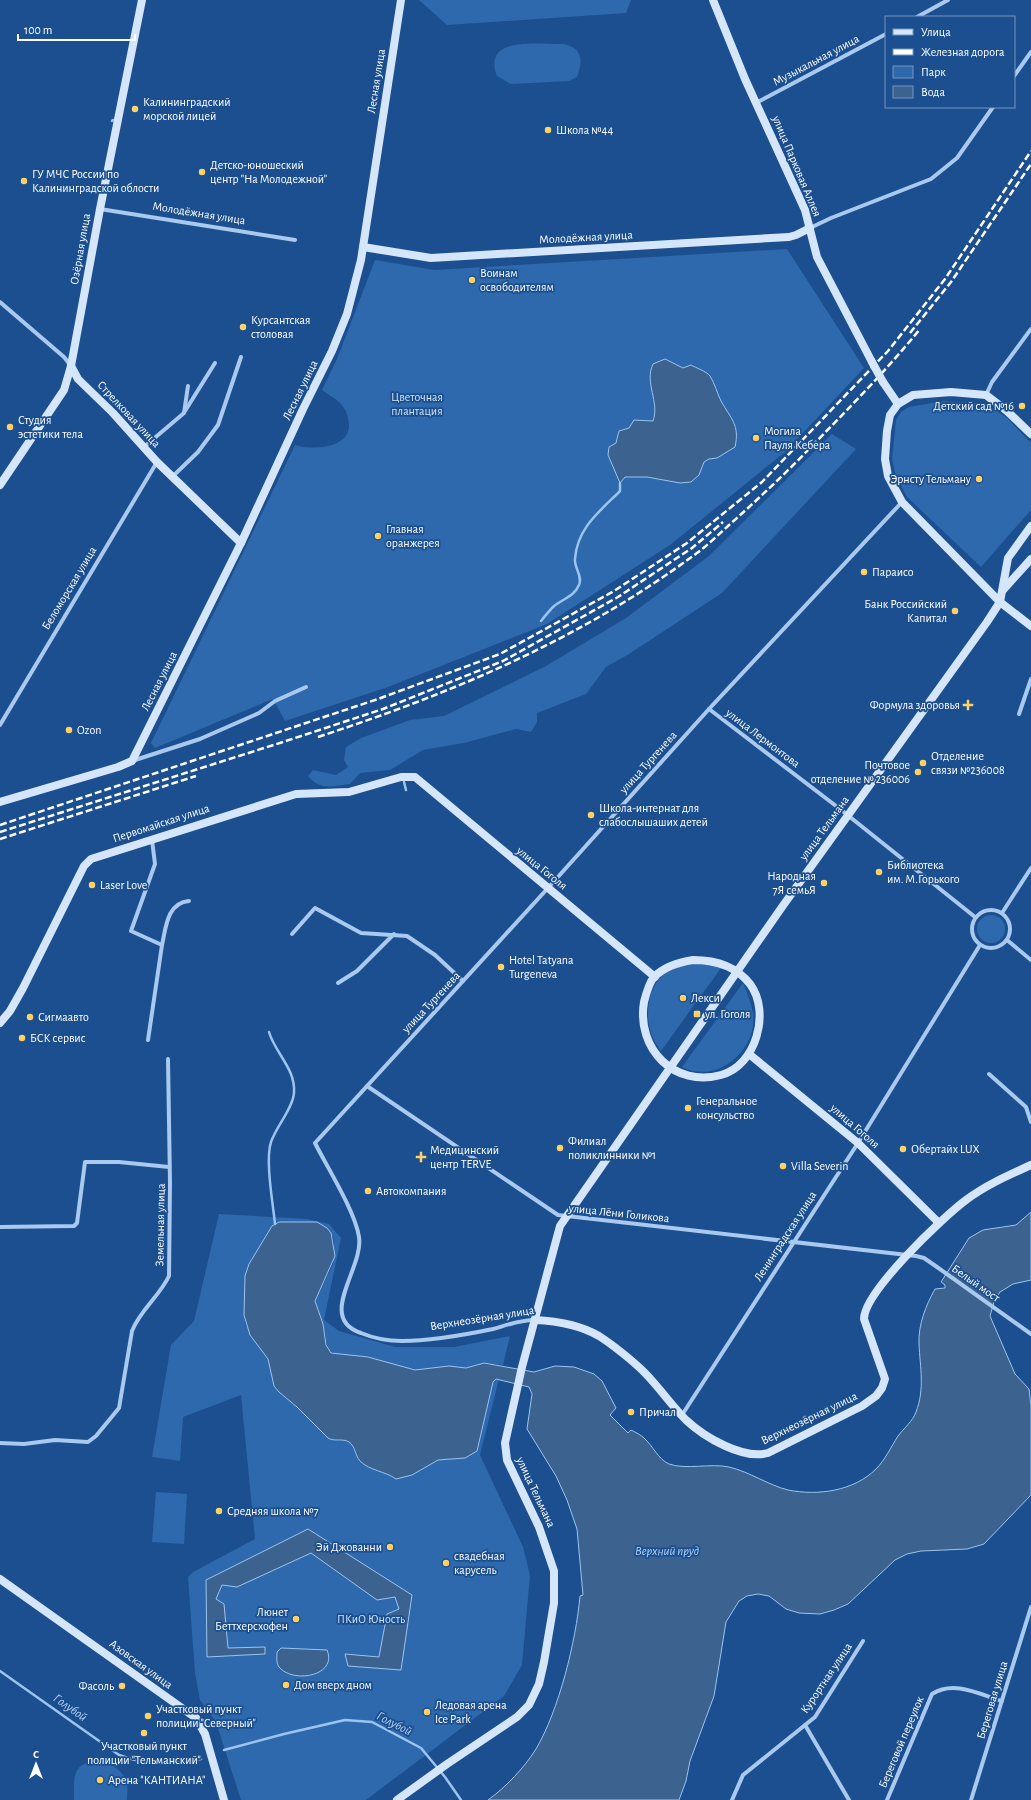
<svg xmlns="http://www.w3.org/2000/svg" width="1031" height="1800" font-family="'Alegreya Sans',sans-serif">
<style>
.green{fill:#2e69ad}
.water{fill:#3c6290;stroke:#9cc4f0}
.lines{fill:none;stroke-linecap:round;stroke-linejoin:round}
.stream{stroke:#9cc4f0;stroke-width:2.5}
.street{stroke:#a9c9ee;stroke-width:4}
.secondary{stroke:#d6e6fa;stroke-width:8}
.rail{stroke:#fff;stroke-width:2.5;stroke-dasharray:7 3;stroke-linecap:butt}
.secondary-bridge{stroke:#d6e6fa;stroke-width:8}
.poi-dot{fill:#ffd166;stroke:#1b4f8f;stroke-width:1.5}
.labels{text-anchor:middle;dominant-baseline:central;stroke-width:3.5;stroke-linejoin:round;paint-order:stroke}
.street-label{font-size:12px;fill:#fff;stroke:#1b4f8f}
.poi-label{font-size:12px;fill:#fff;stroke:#1b4f8f;text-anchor:start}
.park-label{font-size:12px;fill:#cfe3fa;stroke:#1b4f8f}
.water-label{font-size:13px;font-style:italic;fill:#b5d3f5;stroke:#1b4f8f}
</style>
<rect width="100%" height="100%" fill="#1b4f8f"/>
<g class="green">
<polygon points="419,0 631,0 626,13 447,25"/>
<path d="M564 44C583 48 583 62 577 77L569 81 511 84 497 76C481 35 540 45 564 44Z"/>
<path d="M787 249 864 368 785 452 670 545 547 624 388 687 285 721 273 699 155 748 151 743 295 445C313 451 356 448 348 419 348 416 346 411 344 408 339 400 330 396 322 390L337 359 375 260 434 270Z"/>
<polygon points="943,401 985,404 1006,417 1031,443 1031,510 981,567 907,497 896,477 892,459 896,420 901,412 909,407"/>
<path d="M832 434 856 449 722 593 629 654 606 667 586 694 537 713V722L531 732 516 729 464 743 423 750 390 770 360 773 350 784C333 786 320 791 308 776L313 770 336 775 348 767 344 760 346 747 361 738 410 720 444 716 546 666 626 618 709 556Z"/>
<circle cx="991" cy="929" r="14"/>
<path d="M698 963 721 968 661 1051C645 1032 643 1000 659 979 667 969 685 964 698 963Z"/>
<path d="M743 983C747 993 751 1002 753 1013 758 1050 717 1085 682 1067Z"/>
<polygon points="219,1214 307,1219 329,1224 341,1238 324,1320 339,1331 395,1347 454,1347 510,1336 503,1365 484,1363 466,1368 449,1366 414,1370 368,1357 337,1355 328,1350 323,1324 315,1301 333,1264 334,1241 331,1233 327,1228 317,1222 279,1222 272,1226 249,1264 244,1301 244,1315 246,1325 255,1342 265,1352 268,1359 274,1386 279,1392 297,1407 328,1438 332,1440 347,1441 351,1443 356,1455 396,1479 412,1475 438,1460 465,1458 477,1451 493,1382 496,1379 499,1379 480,1455 523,1547 530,1575 522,1665 504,1696 366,1800 241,1800 216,1722 200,1700 195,1673 188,1577 193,1572 255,1539 241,1395 183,1417 180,1461 152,1457 171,1345 194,1321"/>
<polygon points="156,1492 187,1494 184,1544 152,1542"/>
<path d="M97 1760C109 1762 124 1770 127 1783 128 1788 127 1795 127 1800H74C74 1778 71 1764 97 1760Z"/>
</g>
<g class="water">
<path d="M665 359 683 368 691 365C696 368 706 371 710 376 715 384 717 393 721 401 731 419 740 425 735 447L717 458 709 459 704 462 699 475 691 482 680 483 647 477H625L620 483 608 455 609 447 616 443 619 431 629 428 634 420 653 421C660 402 644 383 653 364Z"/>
<path d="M1031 1212V1280L1013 1284 1000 1292 994 1302 990 1316 1015 1374 1029 1389 1031 1406V1495L984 1544 967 1549 921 1551 907 1554 895 1560 848 1604 834 1610 820 1614 799 1613 786 1609 769 1596 758 1594 747 1596 739 1601 726 1622 714 1696 690 1761 686 1781 679 1800H488C506 1787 524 1768 536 1749 559 1710 576 1641 580 1596L583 1595 577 1529 567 1500 556 1476 527 1429 532 1394 529 1387 496 1379 493 1382 477 1451 465 1458 438 1460 412 1475 396 1479C385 1471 370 1471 360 1461 355 1455 355 1446 349 1442 343 1438 334 1442 328 1438L297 1407 279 1392 274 1386 268 1359 250 1335 244 1315 245 1276 249 1264 272 1226 279 1222H317L327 1228 331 1233 335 1256 315 1301 323 1324 326 1345 331 1353 368 1357 415 1370 449 1366 466 1368 484 1363 534 1372 555 1366 574 1367 594 1374 602 1381 616 1408 610 1415 628 1433 631 1430C635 1432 641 1435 644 1438 653 1446 658 1459 669 1464 686 1470 711 1463 729 1467 750 1472 768 1485 788 1490 818 1496 854 1491 876 1469 885 1460 891 1447 898 1436 904 1428 913 1421 916 1412 925 1389 920 1367 919 1344 918 1325 926 1305 935 1289L945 1288V1285L941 1282 969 1238 983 1230 1016 1225Z"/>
<polygon points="308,1529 412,1595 401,1670 348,1666 345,1654 379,1657 387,1614 399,1609 395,1597 377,1600 311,1553 237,1587 222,1585 216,1599 224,1604 228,1648 265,1647 265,1654 207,1657 206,1580"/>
<path d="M281 1648 327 1650C338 1676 293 1684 279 1667 276 1663 277 1657 277 1652Z"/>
</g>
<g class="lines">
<g class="stream">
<polyline points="112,121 113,120"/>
<path d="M541 621C545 616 549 611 553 607 562 599 574 597 579 585 583 576 574 568 575 559 577 528 600 511 620 491V483"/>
<polyline points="404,782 406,790"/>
<path d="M269 1032C275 1053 296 1069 294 1093 293 1108 276 1127 271 1142 265 1160 273 1204 275 1224"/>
<path d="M0 1671 119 1755C153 1767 166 1765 201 1759"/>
<polyline points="224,1750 284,1734 345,1720 372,1722 421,1748 445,1777 461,1800"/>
</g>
<g class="street">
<polyline points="917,17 948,0"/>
<polyline points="1014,76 1031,52"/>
<polyline points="756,103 886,34"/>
<polyline points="100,209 295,240"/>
<polyline points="810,228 831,218 931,179 957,158 993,107"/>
<polyline points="0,302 64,357 71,366"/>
<polyline points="986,395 992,382 1031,329"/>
<polyline points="185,411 215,363"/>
<polyline points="144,447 184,413 188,386"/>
<polyline points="172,477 198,452 218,425 241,357"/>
<polyline points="709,709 840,809 975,917"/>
<polyline points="1019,714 1031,679"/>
<polyline points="0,725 157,462"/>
<polyline points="132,761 200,739 259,713 275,701 306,687"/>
<circle cx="991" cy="929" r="19"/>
<polyline points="1002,913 1031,868"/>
<polyline points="292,934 315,908 361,933 407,936 435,955 463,981"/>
<polyline points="1007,940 1031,960"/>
<path d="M162 945C166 927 167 903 189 901"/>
<polyline points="338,983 357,971 394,934"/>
<polyline points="148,1040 162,945 131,931 155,864 152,840"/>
<polyline points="989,1074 1026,1107 1031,1122"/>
<polyline points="367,1086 558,1215 916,1256 924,1258 937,1267 1031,1334"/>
<polyline points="0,1227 74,1226 77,1223 85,1162 119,1162 169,1167"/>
<path d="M534 1320C520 1320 507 1325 493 1329 464 1335 432 1341 402 1341 389 1341 373 1338 361 1333 316 1318 364 1268 359 1237 355 1211 327 1167 315 1143L548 888 709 709 902 502"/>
<polyline points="682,1415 858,1143 980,945"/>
<path d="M0 1443 24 1444 55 1440 88 1442 96 1436 119 1408 132 1331C140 1310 159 1297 169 1276L170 1183 168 1059"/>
<polyline points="805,1725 849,1800"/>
<polyline points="732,1800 743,1775 815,1717 863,1641"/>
<path d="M887 1800 932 1694C954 1680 979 1694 1002 1701"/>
<polyline points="971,1800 1031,1607"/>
</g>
<g class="secondary">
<polyline points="713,0 745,79 805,210 817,257 872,362"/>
<polyline points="363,247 431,258 789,237 796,235 810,228"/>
<polyline points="71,366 78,379 113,413 157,462 241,543"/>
<polyline points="883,382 898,404"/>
<polyline points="1031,434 1007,411 986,395 951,392 913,395 898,404 890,415 887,431 885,459 888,476 902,502 1000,602 1031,626"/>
<polyline points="0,485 64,390 71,366 100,209 142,0"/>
<polyline points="1003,590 1031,559"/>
<polyline points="0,802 118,767 132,761 241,543 303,409 332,351 347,314 361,260 401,0"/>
<path d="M693 960C714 960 736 966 750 984 771 1012 756 1066 721 1075 675 1088 636 1049 644 1002 646 994 649 983 654 977 664 967 680 962 693 960Z"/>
<polyline points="0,1023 10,1011 23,988 84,866 91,859 296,794 349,792 401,777 415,777 655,977"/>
<polyline points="749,1054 858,1143 939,1223"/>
<path d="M535 1320C557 1321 580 1325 599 1336 613 1345 633 1361 644 1372 659 1387 671 1405 686 1420 704 1437 743 1460 768 1453L862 1406 876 1396 882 1388 885 1379 864 1319C864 1292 943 1217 966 1200 986 1185 1009 1175 1031 1165"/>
<polyline points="0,1579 196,1718 205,1734 224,1800"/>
<polyline points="397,1800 447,1764 517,1717 529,1705 539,1684 544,1662 554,1603 554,1571 539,1527 507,1460 505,1443 522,1367 560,1226 782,907 987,622 1000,602 1008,558 1031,526"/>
</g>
<g class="rail">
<polyline points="910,333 951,282 1031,164"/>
<path d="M318 737C455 692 581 639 697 553 708 545 718 535 728 526 756 501 783 476 809 449 847 410 886 371 920 329"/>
<polyline points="0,825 378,699 500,654 614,591 687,543 762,482 888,351 945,279 1031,151"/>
<polyline points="0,832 283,742 383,709 503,661 618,597 692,548 723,522"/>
<polyline points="0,839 196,776"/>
</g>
<polyline class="secondary-bridge" points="872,362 883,382"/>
</g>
<g class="poi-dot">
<circle cx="135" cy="109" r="4"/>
<circle cx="548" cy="130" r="4"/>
<circle cx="202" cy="172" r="4"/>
<circle cx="24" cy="181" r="4"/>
<circle cx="472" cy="280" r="4"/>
<circle cx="243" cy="327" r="4"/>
<circle cx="1022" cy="406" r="4"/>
<circle cx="10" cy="427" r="4"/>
<circle cx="756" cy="438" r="4"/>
<circle cx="979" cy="479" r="4"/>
<circle cx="378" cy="536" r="4"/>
<circle cx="864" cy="572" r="4"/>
<circle cx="955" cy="611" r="4"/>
<path d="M966 699h4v4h4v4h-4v4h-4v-4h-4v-4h4z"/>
<circle cx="69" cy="730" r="4"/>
<circle cx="923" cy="763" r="4"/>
<circle cx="918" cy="772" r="4"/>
<circle cx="591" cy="815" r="4"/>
<circle cx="879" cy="872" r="4"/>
<circle cx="824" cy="883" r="4"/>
<circle cx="92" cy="885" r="4"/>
<circle cx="501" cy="967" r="4"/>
<circle cx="683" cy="998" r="4"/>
<rect x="693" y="1010" width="8" height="8" rx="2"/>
<circle cx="30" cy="1017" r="4"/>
<circle cx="22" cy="1038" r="4"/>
<circle cx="688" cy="1108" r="4"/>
<circle cx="560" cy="1148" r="4"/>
<circle cx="903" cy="1149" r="4"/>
<path d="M419 1151h4v4h4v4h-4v4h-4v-4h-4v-4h4z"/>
<circle cx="783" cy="1166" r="4"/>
<circle cx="368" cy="1191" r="4"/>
<circle cx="631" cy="1412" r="4"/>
<circle cx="219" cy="1511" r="4"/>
<circle cx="390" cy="1547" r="4"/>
<circle cx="446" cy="1563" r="4"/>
<circle cx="296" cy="1619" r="4"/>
<circle cx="286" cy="1685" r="4"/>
<circle cx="122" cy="1686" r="4"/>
<circle cx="427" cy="1712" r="4"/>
<circle cx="148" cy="1716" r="4"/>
<circle cx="144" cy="1733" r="4"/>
<circle cx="100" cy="1780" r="4"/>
</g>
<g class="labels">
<g class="street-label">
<text transform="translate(816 60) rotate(-28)">Музыкальная улица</text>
<text transform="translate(376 81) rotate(-81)">Лесная улица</text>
<text transform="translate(797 166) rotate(67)">улица Парковая Аллея</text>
<text transform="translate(199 213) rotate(9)">Молодёжная улица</text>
<text transform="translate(586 237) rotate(-3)">Молодёжная улица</text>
<text transform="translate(80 249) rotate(-80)">Озёрная улица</text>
<text transform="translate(300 390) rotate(-64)">Лесная улица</text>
<text transform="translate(129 414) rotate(47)">Стрелковая улица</text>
<text transform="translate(69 588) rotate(-59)">Беломорская улица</text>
<text transform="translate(159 681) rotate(-63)">Лесная улица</text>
<text transform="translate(763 738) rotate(37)">улица Лермонтова</text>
<text transform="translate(648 762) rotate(-48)">улица Тургенева</text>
<text transform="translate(161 823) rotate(-18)">Первомайская улица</text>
<text transform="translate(824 828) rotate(-54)">улица Тельмана</text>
<text transform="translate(542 868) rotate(39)">улица Гоголя</text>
<text transform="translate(431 1002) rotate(-47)">улица Тургенева</text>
<text transform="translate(855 1126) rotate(41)">улица Гоголя</text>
<text transform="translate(619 1213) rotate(6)">улица Лёни Голикова</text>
<text transform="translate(160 1225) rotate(-89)">Земельная улица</text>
<text transform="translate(785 1236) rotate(-57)">Ленинградская улица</text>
<text transform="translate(976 1283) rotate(35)">Белый мост</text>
<text transform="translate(482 1318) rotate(-9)">Верхнеозёрная улица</text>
<text transform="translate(809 1418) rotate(-26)">Верхнеозёрная улица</text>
<text transform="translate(536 1492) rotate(65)">улица Тельмана</text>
<text transform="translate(141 1664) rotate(36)">Азовская улица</text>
<text transform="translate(826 1678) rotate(-56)">Курортная улица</text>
<text transform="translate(992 1700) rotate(-73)">Береговая улица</text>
<text transform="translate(901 1742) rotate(-67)">Береговой переулок</text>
</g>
<g class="poi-label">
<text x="143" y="102">Калининградский<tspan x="143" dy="14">морской лицей</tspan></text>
<text x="556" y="130">Школа №44</text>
<text x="210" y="165">Детско-юношеский<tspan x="210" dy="14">центр "На Молодежной"</tspan></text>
<text x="32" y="174">ГУ МЧС России по<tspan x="32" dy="14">Калининградской облости</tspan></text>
<text x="480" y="273">Воинам<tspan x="480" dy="14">освободителям</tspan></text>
<text x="251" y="320">Курсантская<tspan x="251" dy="14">столовая</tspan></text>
<text x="1014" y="406" text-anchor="end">Детский сад №16</text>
<text x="18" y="420">Студия<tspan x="18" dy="14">эстетики тела</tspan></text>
<text x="764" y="431">Могила<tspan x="764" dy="14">Пауля Кебера</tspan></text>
<text x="971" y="479" text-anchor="end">Эрнсту Тельману</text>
<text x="386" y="529">Главная<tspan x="386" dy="14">оранжерея</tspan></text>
<text x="872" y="572">Параисо</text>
<text x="947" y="604" text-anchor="end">Банк Российский<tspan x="947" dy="14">Капитал</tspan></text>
<text x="960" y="705" text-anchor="end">Формула здоровья</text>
<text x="77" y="730">Ozon</text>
<text x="931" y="756">Отделение<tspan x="931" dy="14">связи №236008</tspan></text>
<text x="910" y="765" text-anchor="end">Почтовое<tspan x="910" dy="14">отделение № 236006</tspan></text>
<text x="599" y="808">Школа-интернат для<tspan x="599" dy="14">слабослышаших детей</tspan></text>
<text x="887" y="865">Библиотека<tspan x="887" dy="14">им. М.Горького</tspan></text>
<text x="816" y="876" text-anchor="end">Народная<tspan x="816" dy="14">7Я семьЯ</tspan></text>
<text x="100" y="885">Laser Love</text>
<text x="509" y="960">Hotel Tatyana<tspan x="509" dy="14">Turgeneva</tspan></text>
<text x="691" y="998">Лекси</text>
<text x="705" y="1014">ул. Гоголя</text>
<text x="38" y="1017">Сигмаавто</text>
<text x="30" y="1038">БСК сервис</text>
<text x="696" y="1101">Генеральное<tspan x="696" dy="14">консульство</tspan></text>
<text x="568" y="1141">Филиал<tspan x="568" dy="14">поликлинники №1</tspan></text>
<text x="911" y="1149">Обертайх LUX</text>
<text x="430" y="1150">Медицинский<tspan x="430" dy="14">центр TERVE</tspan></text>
<text x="791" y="1166">Villa Severin</text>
<text x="376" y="1191">Автокомпания</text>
<text x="639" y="1412">Причал</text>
<text x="227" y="1511">Средняя школа №7</text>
<text x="382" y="1547" text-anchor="end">Эй Джованни</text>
<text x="454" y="1556">свадебная<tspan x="454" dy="14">карусель</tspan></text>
<text x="288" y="1612" text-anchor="end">Люнет<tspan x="288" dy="14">Беттхерсхофен</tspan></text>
<text x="294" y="1685">Дом вверх дном</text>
<text x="114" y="1686" text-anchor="end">Фасоль</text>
<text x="435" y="1705">Ледовая арена<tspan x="435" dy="14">Ice Park</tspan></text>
<text x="156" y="1709">Участковый пункт<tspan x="156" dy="14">полиции "Северный"</tspan></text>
<text x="144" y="1746" text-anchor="middle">Участковый пункт<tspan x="144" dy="14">полиции "Тельманский"</tspan></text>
<text x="108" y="1780">Арена "КАНТИАНА"</text>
</g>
<g class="park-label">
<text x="417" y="397">Цветочная<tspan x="417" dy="14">плантация</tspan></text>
<text x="371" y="1619">ПКиО Юность</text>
</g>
<g class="water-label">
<text x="667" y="1551">Верхний пруд</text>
<text transform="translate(70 1708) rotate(35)">Голубой</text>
<text transform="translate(394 1724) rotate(27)">Голубой</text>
</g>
</g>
<rect x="885" y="16" width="130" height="92" fill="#1b4f8f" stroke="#7695bc"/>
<rect x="893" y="29" width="20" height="6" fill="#d6e6fa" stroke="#7695bc"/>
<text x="921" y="36" font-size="12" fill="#ffffff">Улица</text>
<rect x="893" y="49" width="20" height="6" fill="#ffffff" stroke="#7695bc"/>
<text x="921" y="56" font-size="12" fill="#ffffff">Железная дорога</text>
<rect x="893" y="66" width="20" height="12" fill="#2e69ad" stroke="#7695bc"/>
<text x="921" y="76" font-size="12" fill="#ffffff">Парк</text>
<rect x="893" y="86" width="20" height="12" fill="#3c6290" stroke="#7695bc"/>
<text x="921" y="96" font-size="12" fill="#ffffff">Вода</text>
<g transform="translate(36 1764)" stroke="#1b4f8f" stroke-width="3" paint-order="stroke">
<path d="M0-3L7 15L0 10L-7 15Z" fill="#ffffff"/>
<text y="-6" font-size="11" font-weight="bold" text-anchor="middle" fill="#ffffff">С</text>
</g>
<path d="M18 34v6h117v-6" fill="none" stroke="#ffffff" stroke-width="2"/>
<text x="24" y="34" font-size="12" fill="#ffffff" stroke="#1b4f8f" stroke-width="3" paint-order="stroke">100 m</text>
</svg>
